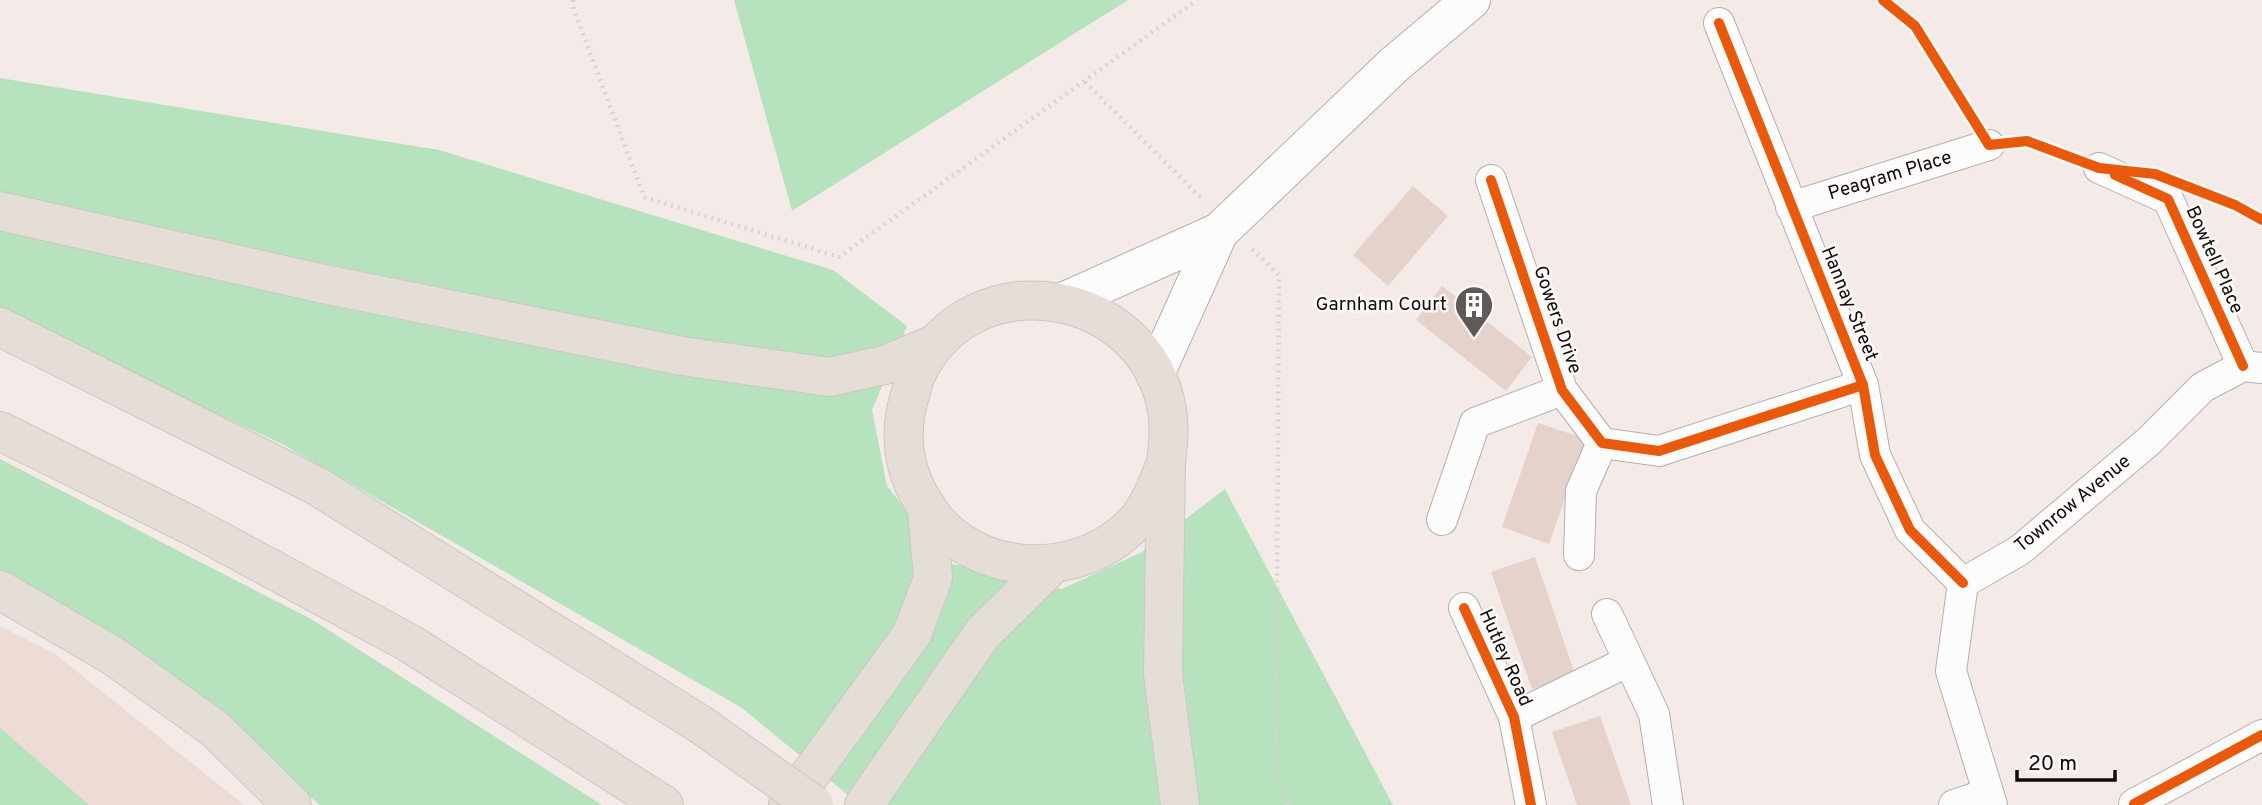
<svg xmlns="http://www.w3.org/2000/svg" width="2262" height="805" font-family="Overpass,sans-serif">
<style>
.built{fill:#eddbd5}
.green{fill:#b6e2bd}
.building{fill:#e5d2cb}
.lines{fill:none;stroke-linecap:round;stroke-linejoin:round}
.minor-casing{stroke:#b6afad;stroke-width:32}
.secondary-casing{stroke:#b6afad;stroke-width:40}
.trunk-casing{stroke:#cbc7c6;stroke-width:40}
.path{stroke:#d7d4d3;stroke-width:4.5;stroke-dasharray:2 5;stroke-linecap:butt}
.minor{stroke:#fdfcfc;stroke-width:30}
.secondary{stroke:#fdfcfc;stroke-width:38}
.trunk{stroke:#e5ded6;stroke-width:38}
.trunk-bridge-casing{stroke:#cbc7c6;stroke-width:40;stroke-linecap:butt}
.trunk-bridge{stroke:#e5ded6;stroke-width:38}
.cycleway-casing{stroke:#fdf9f8;stroke-width:15}
.cycleway{stroke:#e8590c;stroke-width:10}
.labels{text-anchor:middle;dominant-baseline:central;stroke-width:5;stroke-linejoin:round;paint-order:stroke}
.street-label{font-size:19px;fill:#110b09;stroke:#fdf9f8}
.poi-label{font-size:19px;fill:#110b09;stroke:#fdf9f8;text-anchor:end}
</style>
<rect width="100%" height="100%" fill="#f4ebe8"/>
<polygon class="built" points="0,626 55,654 244,805 0,805"/>
<g class="green">
<polygon points="734,0 1128,0 792,211"/>
<polygon points="0,78 439,150 833,270 907,326 872,410 887,486 948,563 1062,589 1142,552 1225,489 1393,805 860,805 742,708 282,444 0,313"/>
<polygon points="0,459 311,619 602,805 320,805 154,665 0,579"/>
<polygon points="0,728 89,805 0,805"/>
</g>
<g class="building">
<polygon points="1413,186 1448,216 1388,286 1353,255"/>
<polygon points="1442,286 1532,357 1506,391 1416,320"/>
<polygon points="1538,423 1586,439 1549,544 1502,527"/>
<polygon points="1535,557 1575,674 1532,689 1491,572"/>
<polygon points="1600,716 1631,805 1577,805 1552,732"/>
</g>
<g class="lines">
<g class="minor-casing">
<g id="minor">
<polyline points="1719,23 1863,385 1875,455 1910,530 1963,583"/>
<polyline points="2099,168 2168,199 2243,366"/>
<polyline points="1491,180 1562,390 1602,443 1659,451 1863,385"/>
<polyline points="1791,207 1989,145"/>
<polyline points="1442,520 1475,423 1562,390"/>
<polyline points="1579,555 1581,491 1602,443"/>
<polyline points="1464,608 1514,717 1531,805"/>
<polyline points="1607,614 1654,714 1668,805"/>
<polyline points="1514,717 1629,661"/>
<polyline points="2134,804 2262,735"/>
<polyline points="1954,805 1987,794"/>
<polyline points="1992,805 1951,671 1963,583 2020,550 2149,441 2203,387 2243,366 2262,368"/>
</g>
</g>
<g class="secondary-casing">
<g id="secondary">
<polyline points="1063,302 1219,232"/>
<polyline points="1155,374 1219,232 1395,64 1471,0"/>
</g>
</g>
<g class="trunk-casing">
<g id="trunk">
<polyline points="0,211 319,283 682,356 829,377 885,365 937,343"/>
<polyline points="0,327 315,485 700,724"/>
<polyline points="0,431 192,526 409,643 664,805"/>
<path d="M1166 463C1158 482 1151 503 1138 519 1084 582 973 580 927 508 904 474 898 437 909 398 912 390 913 380 917 373 972 258 1146 287 1167 410 1170 428 1168 445 1166 463L1163 674 1180 805"/>
<polyline points="0,590 113,656 215,729 292,805"/>
<polyline points="788,805 912,634 933,578 927,509"/>
<polyline points="864,805 982,634 1052,565"/>
</g>
</g>
<g class="path">
<polyline points="573,0 574,10 644,197 839,257 1197,0"/>
<polyline points="1085,82 1204,201"/>
<polyline points="1252,249 1279,275 1276,772 1288,805"/>
</g>
<use href="#minor" class="minor"/>
<use href="#secondary" class="secondary"/>
<use href="#trunk" class="trunk"/>
<g class="trunk-bridge-casing">
<polyline id="trunk-bridge" points="700,724 814,805"/>
</g>
<use href="#trunk-bridge" class="trunk-bridge"/>
<g class="cycleway-casing">
<g id="cycleway">
<polyline points="1883,0 1915,26 1989,145 2027,141 2099,168 2155,174 2235,205 2262,220"/>
<polyline points="1719,23 1863,385 1875,455 1910,530 1963,583"/>
<polyline points="2115,175 2168,199 2243,366"/>
<polyline points="1491,180 1562,390 1602,443 1659,451 1863,385"/>
<polyline points="1464,608 1514,717 1531,805"/>
<polyline points="2134,804 2262,735"/>
</g>
</g>
<use href="#cycleway" class="cycleway"/>
</g>
<defs>
<g id="building-pin" transform="scale(2.0125)"><path d="M0 17L-7.5 6A9.5 9.5 0 1 1 7.5 6Z" fill="#605957" stroke="#fdf9f8"/><path d="M-4-6H4V6H1V3H-1V6H-4ZM-2.5-4.3h1.7v1.8h-1.7ZM.8-4.3h1.7v1.8H.8ZM-2.5-1h1.7V.8h-1.7ZM.8-1h1.7V.8H.8Z" fill="#fff"/></g>
</defs>
<g fill-rule="evenodd">
<use href="#building-pin" x="1474" y="305"/>
</g>
<g class="labels">
<g class="street-label">
<text transform="translate(1890 176) rotate(-17)">Peagram Place</text>
<text transform="translate(2214 260) rotate(66)">Bowtell Place</text>
<text transform="translate(1849 304) rotate(68)">Hannay Street</text>
<text transform="translate(1557 320) rotate(71)">Gowers Drive</text>
<text transform="translate(2073 504) rotate(-39)">Townrow Avenue</text>
<text transform="translate(1505 658) rotate(66)">Hutley Road</text>
</g>
<g class="poi-label">
<text x="1447" y="305">Garnham Court</text>
</g>
</g>
<path d="M2017 770v10h98v-10" fill="none" stroke="#110b09" stroke-width="3.5"/>
<text x="2028" y="770" font-size="21" fill="#110b09" stroke="#fdf9f8" stroke-width="5" paint-order="stroke">20 m</text>
</svg>
